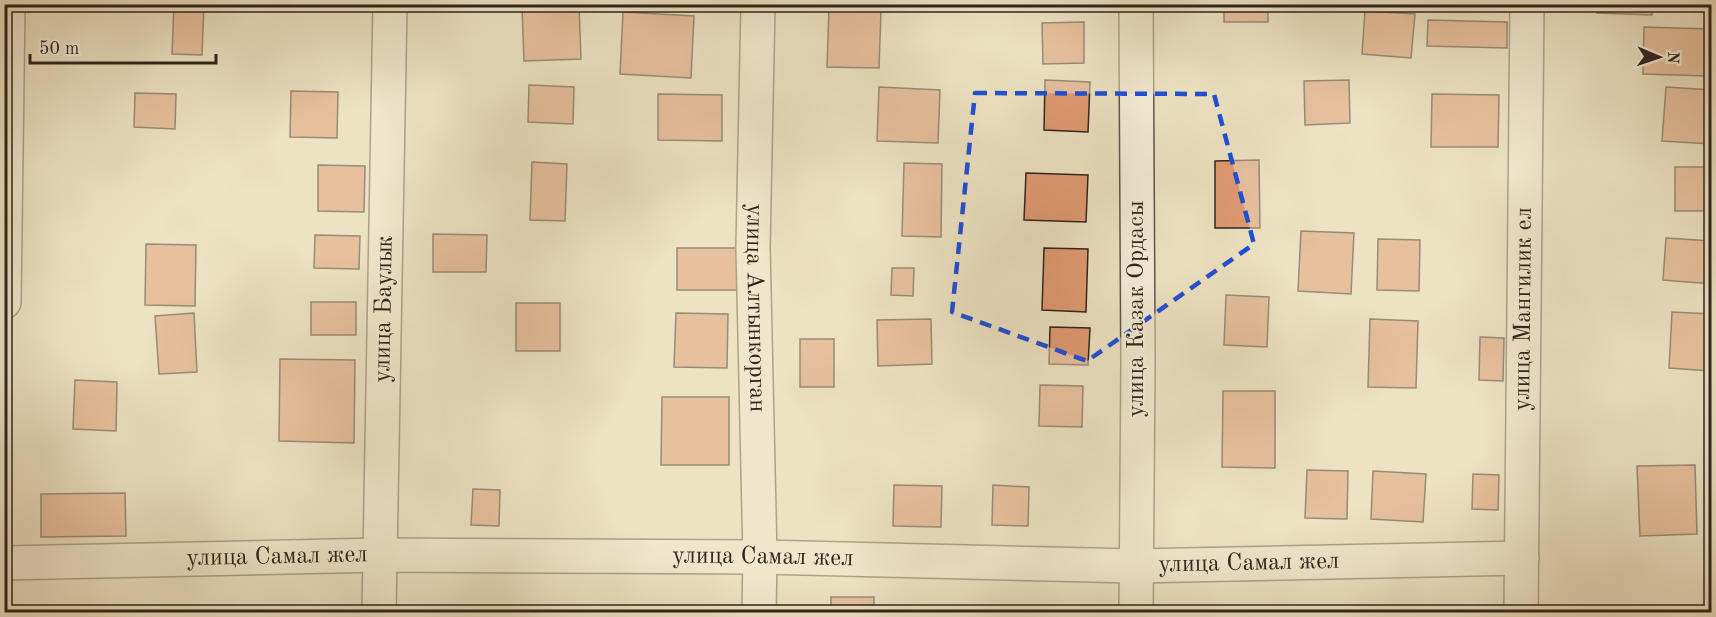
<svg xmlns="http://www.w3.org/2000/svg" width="1716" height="617" font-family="'Old Standard TT',serif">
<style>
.building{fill:#e09a72;stroke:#2f241d;stroke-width:1.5}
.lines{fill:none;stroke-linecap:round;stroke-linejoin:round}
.minor-casing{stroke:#5e5446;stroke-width:36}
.minor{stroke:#f3ecd7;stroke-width:33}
.marked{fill:none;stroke:#1d4ed8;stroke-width:4.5;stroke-dasharray:12 8;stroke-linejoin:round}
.labels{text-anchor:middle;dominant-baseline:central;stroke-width:4.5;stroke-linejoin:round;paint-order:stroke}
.street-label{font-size:24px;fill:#2f241d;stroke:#f3ecd7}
</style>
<rect width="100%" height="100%" fill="#ede2c2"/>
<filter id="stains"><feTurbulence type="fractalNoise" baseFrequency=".00333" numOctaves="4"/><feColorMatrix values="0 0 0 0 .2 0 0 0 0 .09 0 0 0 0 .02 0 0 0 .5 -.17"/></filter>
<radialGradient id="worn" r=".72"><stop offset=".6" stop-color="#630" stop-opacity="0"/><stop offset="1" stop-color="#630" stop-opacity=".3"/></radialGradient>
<g class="building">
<polygon points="174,4 204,4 202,55 172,54"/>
<rect x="1224" y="4" width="44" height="18"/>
<polygon points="1597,4 1652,4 1652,15 1597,13"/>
<polygon points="579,6 581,59 524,61 522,8"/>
<polygon points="829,9 881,11 879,68 827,67"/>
<polygon points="1365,11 1415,14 1411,58 1362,54"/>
<polygon points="623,12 694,16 691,78 620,74"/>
<polygon points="1428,20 1507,22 1507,48 1427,46"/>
<polygon points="1084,22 1084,63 1043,64 1042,23"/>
<polygon points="1644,27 1709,29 1708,76 1643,74"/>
<polygon points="1045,80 1090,82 1088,132 1044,130"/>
<polygon points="1349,80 1350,123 1305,125 1304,81"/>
<polygon points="529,85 574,87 573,124 528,122"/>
<polygon points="879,87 940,90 938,143 877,141"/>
<polygon points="1666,87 1712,90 1712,144 1662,141"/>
<polygon points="291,91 338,92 337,138 290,137"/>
<polygon points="135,93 176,94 175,129 134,127"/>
<polygon points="658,94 722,95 722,141 658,140"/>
<polygon points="1432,94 1499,95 1498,147 1431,147"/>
<polygon points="1259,160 1260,228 1215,228 1215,161"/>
<polygon points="532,162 567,164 565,221 530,220"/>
<polygon points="904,163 942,164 941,237 902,236"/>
<polygon points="318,165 365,166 364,212 318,211"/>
<rect x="1675" y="167" width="37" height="44"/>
<polygon points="1026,173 1088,175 1086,222 1024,220"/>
<polygon points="1301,231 1354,233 1351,294 1298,291"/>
<polygon points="433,234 487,235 486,272 433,272"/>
<polygon points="315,235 360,236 359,269 314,268"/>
<polygon points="1666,238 1712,241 1712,284 1663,280"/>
<polygon points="1378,239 1420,240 1419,291 1377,290"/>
<polygon points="146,244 196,245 195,306 145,305"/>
<rect x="677" y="248" width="60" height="42"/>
<polygon points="1044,248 1088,249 1086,312 1042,310"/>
<polygon points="892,268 914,268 913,296 891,295"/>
<polygon points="1226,295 1269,297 1267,347 1224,345"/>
<rect x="311" y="302" width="45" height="33"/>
<rect x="516" y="303" width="44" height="48"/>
<polygon points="1672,312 1712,314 1711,371 1669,368"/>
<polygon points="194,313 197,372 159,374 155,316"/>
<polygon points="676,313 728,314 727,368 674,367"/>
<polygon points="931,319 932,364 878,366 877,320"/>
<polygon points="1370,319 1418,321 1416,388 1368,387"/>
<polygon points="1050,327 1090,328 1088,365 1049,364"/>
<polygon points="1480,337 1504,338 1503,381 1479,380"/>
<rect x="800" y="339" width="34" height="48"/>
<polygon points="280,359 355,360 354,443 279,441"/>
<polygon points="75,380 117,382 116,431 73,429"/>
<polygon points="1040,385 1083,386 1082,427 1039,426"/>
<polygon points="1223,391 1275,391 1275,468 1222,467"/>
<polygon points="662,397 729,397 729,465 661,465"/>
<polygon points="1695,465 1697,534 1640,536 1637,466"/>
<polygon points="1307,470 1348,471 1347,519 1305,518"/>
<polygon points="1373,471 1426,474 1423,522 1371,519"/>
<polygon points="1473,474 1499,475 1498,510 1472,509"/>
<polygon points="894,485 942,486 941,527 893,526"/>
<polygon points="993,485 1029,487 1028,526 992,525"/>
<polygon points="473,489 500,490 499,526 471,525"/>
<polygon points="125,493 126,536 41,537 41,494"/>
<rect x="831" y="597" width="43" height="15"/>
<polygon points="130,609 196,612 130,612"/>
<polygon points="623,610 650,611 650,612 623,612"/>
</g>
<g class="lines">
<g class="minor-casing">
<g id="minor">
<path id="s1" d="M758 4 753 247 760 557 759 612"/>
<polyline points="4,302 8,4"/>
<path id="s2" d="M4 563 380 555 760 557 1135 566 1522 558"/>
<path id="s3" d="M379 612 390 4"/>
<polyline points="1136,612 1138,364 1136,4"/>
<path id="s4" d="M1521 612 1527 4"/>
</g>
</g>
<use href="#minor" class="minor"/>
</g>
<path d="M0 0H1716V617H0ZM975 93 1214 94 1254 244 1087 361 952 312Z" fill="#ede2c2" fill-opacity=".55" fill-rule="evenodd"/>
<path class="marked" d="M975 93 1214 94 1254 244 1087 361 952 312Z"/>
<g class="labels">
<g class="street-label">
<text stroke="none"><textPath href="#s3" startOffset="303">улица Баулык</textPath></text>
<text stroke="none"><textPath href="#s4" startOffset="303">улица Мангилик ел</textPath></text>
<text stroke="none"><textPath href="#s1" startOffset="304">улица Алтынкорган</textPath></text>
<text transform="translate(1137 309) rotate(-90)">улица Казак Ордасы</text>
<text stroke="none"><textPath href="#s2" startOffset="273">улица Самал жел</textPath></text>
<text stroke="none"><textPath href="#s2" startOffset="759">улица Самал жел</textPath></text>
<text stroke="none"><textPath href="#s2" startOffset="1245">улица Самал жел</textPath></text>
</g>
</g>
<rect width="1716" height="617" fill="none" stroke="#ede2c2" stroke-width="24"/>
<rect x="6" y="6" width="1704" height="605" fill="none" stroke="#2f241d" stroke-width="3"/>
<rect x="12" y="12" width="1692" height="593" fill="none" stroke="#2f241d" stroke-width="1.5"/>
<g transform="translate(1659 57) rotate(92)" stroke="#f3ecd7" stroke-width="4.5" paint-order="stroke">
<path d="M0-4.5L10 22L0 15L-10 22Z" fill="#2f241d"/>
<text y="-9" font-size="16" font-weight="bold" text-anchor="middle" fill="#2f241d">N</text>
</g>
<path d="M30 54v9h186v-9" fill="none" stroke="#2f241d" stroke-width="3"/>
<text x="39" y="54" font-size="18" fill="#2f241d" stroke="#f3ecd7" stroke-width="4.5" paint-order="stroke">50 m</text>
<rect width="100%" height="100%" filter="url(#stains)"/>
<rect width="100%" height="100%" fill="url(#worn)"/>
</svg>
